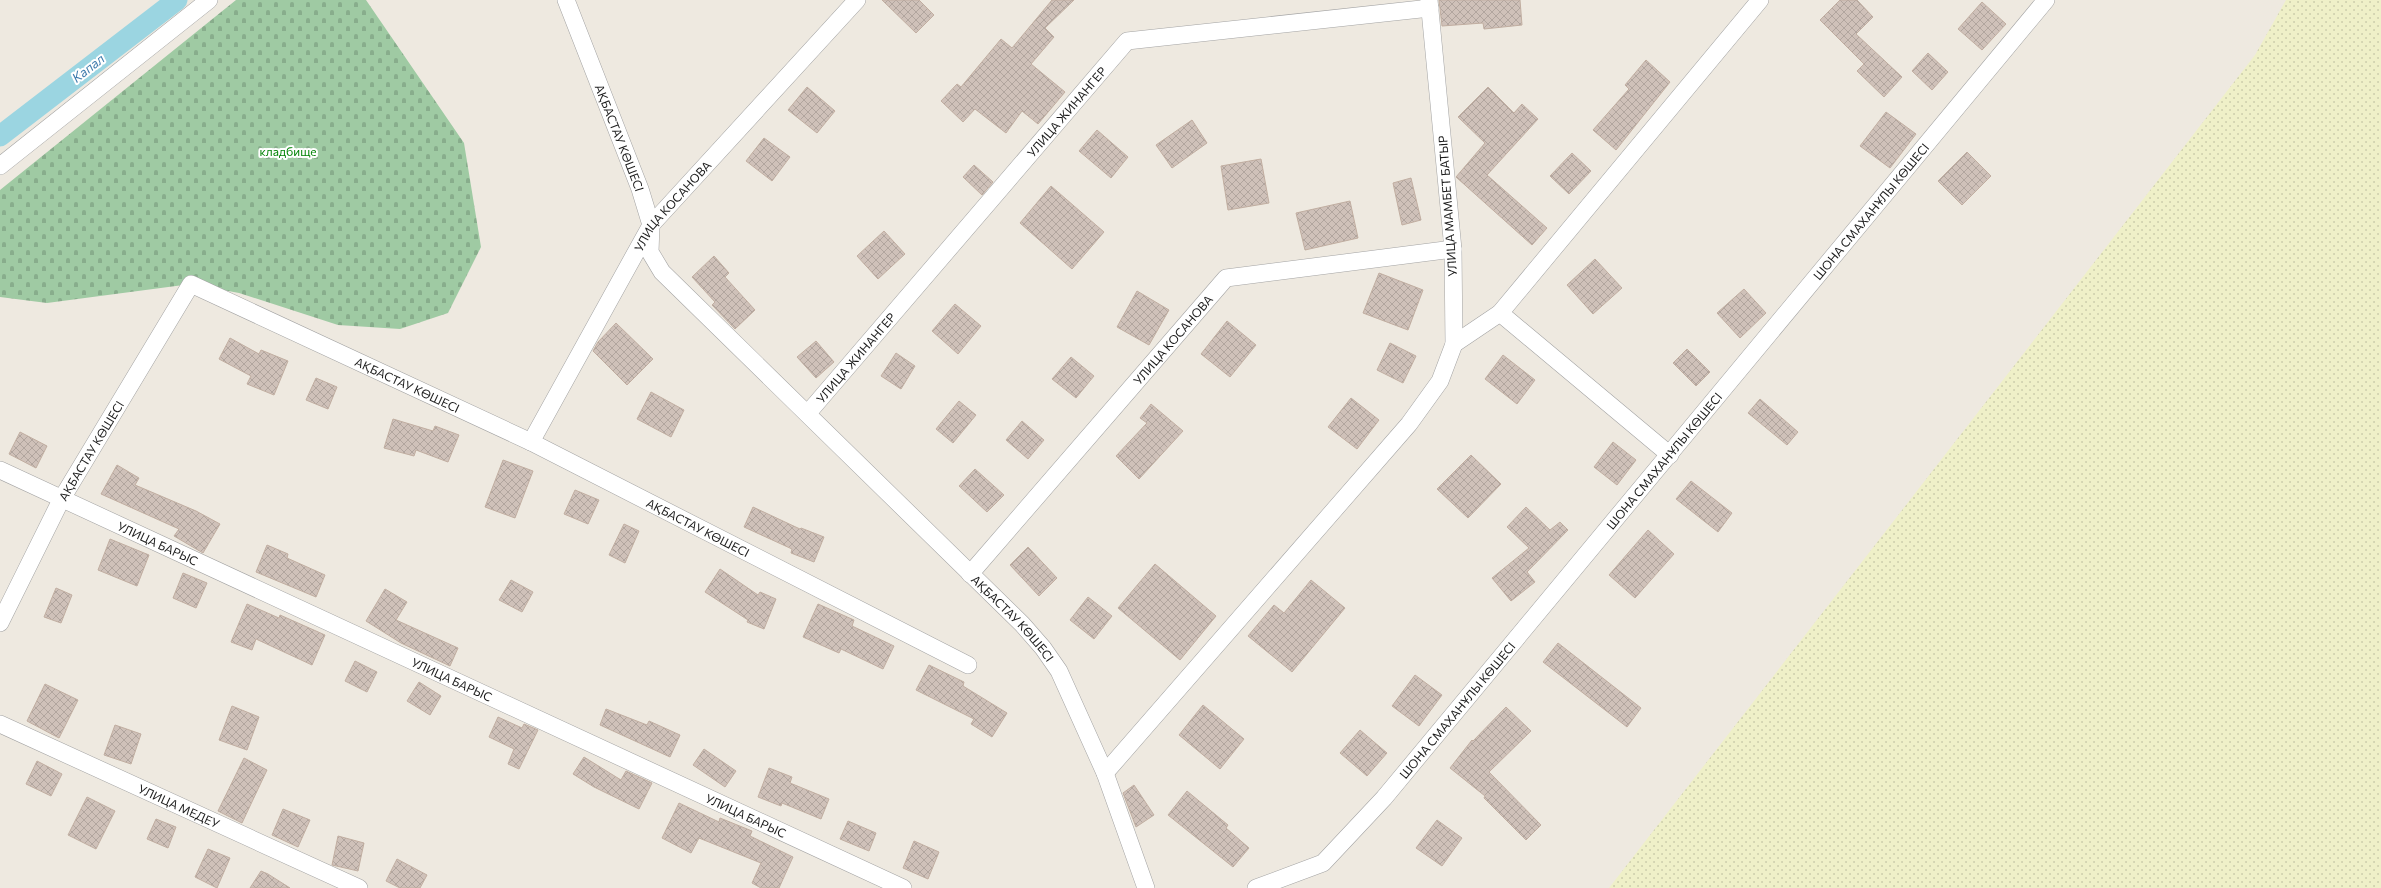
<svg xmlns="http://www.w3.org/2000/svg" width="2381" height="888" font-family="Commissioner,sans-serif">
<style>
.farmland{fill:url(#farmland-dots)}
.cemetery{fill:url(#cemetery-stones)}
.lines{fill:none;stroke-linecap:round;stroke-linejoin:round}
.canal{stroke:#9bd5e1;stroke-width:21}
.building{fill:url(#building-cross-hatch);stroke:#c1aea1}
.street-casing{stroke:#a3a3a3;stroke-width:18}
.street{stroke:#fff;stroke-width:17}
.labels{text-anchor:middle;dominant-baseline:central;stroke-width:4;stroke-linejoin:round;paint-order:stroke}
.street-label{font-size:12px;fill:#1c1c1c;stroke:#fff}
.park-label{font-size:12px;fill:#008305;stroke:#fff}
.water-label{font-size:13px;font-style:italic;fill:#3d7aac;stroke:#fff}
</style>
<defs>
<pattern id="farmland-dots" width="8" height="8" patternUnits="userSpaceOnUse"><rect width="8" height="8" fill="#eff0c8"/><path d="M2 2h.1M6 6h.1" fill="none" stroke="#cccdab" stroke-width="1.8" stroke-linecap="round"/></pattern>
<pattern id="cemetery-stones" width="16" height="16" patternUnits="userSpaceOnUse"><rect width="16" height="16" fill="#9fcaa3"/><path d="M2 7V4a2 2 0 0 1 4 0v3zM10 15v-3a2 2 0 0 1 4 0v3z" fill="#88ad8c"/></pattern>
<pattern id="building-cross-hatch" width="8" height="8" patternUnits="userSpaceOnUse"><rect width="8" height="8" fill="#cfc1b9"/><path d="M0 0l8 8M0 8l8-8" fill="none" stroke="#b1a59e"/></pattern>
</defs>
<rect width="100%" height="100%" fill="#eee9e0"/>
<polygon class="farmland" points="2286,0 2381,0 2381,888 1609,888 2255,55"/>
<polygon class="cemetery" points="236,0 366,0 464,143 481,247 448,313 400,329 338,325 239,293 191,284 47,303 0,297 0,190"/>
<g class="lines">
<polyline class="canal" points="0,136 177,0"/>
</g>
<g class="building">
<polygon points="882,0 919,0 934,15 916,33"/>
<polygon points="1052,0 1074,0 1045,28 1054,37 1031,64 1065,92 1038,124 1022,111 1006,133 975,109 963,122 941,101 957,84 961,87 1001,39 1012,48"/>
<polygon points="1439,0 1520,0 1522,25 1484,29 1483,23 1442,26"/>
<polygon points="1840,0 1857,0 1873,17 1856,34 1902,77 1884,97 1857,71 1864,64 1820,20"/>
<polygon points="1982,2 2006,24 1982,50 1958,29"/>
<polygon points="1928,53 1948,72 1932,90 1912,71"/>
<polygon points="1646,60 1670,82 1616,150 1593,130 1629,89 1625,85"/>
<polygon points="807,87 835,111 817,133 788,110"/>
<polygon points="1488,87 1514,113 1522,104 1538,119 1487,175 1547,228 1532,245 1456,177 1485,143 1458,117"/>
<polygon points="1886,112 1916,134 1890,168 1860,146"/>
<polygon points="1192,120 1207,143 1172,168 1156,145"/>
<polygon points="1097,130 1128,157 1111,178 1079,151"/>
<polygon points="764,138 790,157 772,181 746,161"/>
<polygon points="1967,152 1991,176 1962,205 1938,181"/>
<polygon points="1572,153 1591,171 1569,194 1550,176"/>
<polygon points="1261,159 1269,203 1228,210 1221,166"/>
<polygon points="974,165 993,182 982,195 963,177"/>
<polygon points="1411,178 1421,220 1402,225 1393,183"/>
<polygon points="1051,186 1104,232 1072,269 1020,223"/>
<polygon points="1350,201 1358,238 1305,250 1296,213"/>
<polygon points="884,231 905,254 878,279 857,256"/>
<polygon points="714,256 729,273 725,277 755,310 735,329 712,305 715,302 692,277"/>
<polygon points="1595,259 1622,288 1593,314 1567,285"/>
<polygon points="1379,273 1423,290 1408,330 1363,313"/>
<polygon points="1744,289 1766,313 1740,338 1717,313"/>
<polygon points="1137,291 1169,310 1149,345 1117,327"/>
<polygon points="955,304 981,326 958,354 932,331"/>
<polygon points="1227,321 1256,345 1230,377 1201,354"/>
<polygon points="616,323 653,359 627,385 593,351 598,342"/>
<polygon points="230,338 259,354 261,350 288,361 274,395 247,384 251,376 219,359"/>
<polygon points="816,341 834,362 816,378 797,357"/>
<polygon points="1390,343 1416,356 1403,383 1377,370"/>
<polygon points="1687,349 1710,372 1696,386 1673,363"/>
<polygon points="896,353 915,366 901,389 881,376"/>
<polygon points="1503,355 1535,380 1517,404 1485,379"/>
<polygon points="1071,357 1094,376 1076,398 1052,379"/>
<polygon points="316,378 337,387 328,409 306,400"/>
<polygon points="651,392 684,410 671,437 637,419"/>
<polygon points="1351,398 1379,420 1357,449 1328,427"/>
<polygon points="1760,399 1798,432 1787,445 1748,413"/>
<polygon points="959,401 976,415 953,443 936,429"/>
<polygon points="1151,404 1183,431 1139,479 1116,456 1147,423 1140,418"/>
<polygon points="393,419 433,431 435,426 459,435 448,462 416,450 414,456 384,448"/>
<polygon points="1022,421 1044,440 1028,459 1006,440"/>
<polygon points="20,432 47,446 36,468 9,454"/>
<polygon points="1613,442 1636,460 1617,485 1594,467"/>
<polygon points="1471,455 1501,484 1468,518 1437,489"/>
<polygon points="503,460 533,471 515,518 485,507"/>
<polygon points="117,465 139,478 135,485 196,511 220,524 203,553 174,536 179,529 101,494"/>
<polygon points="975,469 1004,495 987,512 959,486"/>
<polygon points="1691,481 1732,513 1718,532 1676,499"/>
<polygon points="575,490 599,500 588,524 564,514"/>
<polygon points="753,507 800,529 801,528 824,537 814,562 791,553 792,549 744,527"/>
<polygon points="1526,507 1550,530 1560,522 1568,530 1527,572 1535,582 1511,601 1492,578 1529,548 1507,527"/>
<polygon points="624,524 639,531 625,563 609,555"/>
<polygon points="1648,530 1674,554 1635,598 1609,575"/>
<polygon points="110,539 149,555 137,586 98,570"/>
<polygon points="267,545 288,554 287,558 325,575 316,597 256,572"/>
<polygon points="1028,547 1057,578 1039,596 1010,565"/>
<polygon points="1155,564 1216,616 1180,660 1118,608"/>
<polygon points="720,569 758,595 760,592 776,599 764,629 747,622 748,620 705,592"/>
<polygon points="183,573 207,583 196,608 173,598"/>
<polygon points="511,580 533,592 522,612 499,600"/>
<polygon points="1311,580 1345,608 1292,672 1248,636 1274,605 1284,613"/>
<polygon points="56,588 72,595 61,623 44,617"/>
<polygon points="385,589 407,602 396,620 458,648 450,666 401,643 366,621"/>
<polygon points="1088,597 1112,616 1094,639 1070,620"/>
<polygon points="247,604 279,618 280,615 325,635 312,665 256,639 252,650 231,642"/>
<polygon points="818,604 854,620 852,626 894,646 883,669 841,649 839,653 803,637"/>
<polygon points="1558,643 1641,708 1627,727 1543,662"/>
<polygon points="355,661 377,672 367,692 345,681"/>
<polygon points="929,665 964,682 963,686 1007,713 992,737 971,724 974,719 916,690"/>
<polygon points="1415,675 1442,695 1419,726 1392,706"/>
<polygon points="419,682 441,696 430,715 407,701"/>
<polygon points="45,684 78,700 59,738 27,721"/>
<polygon points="1203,705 1244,739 1220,769 1179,735"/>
<polygon points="232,706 259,717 247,750 219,740"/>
<polygon points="1506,707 1531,731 1489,772 1541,825 1526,840 1484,798 1485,796 1450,768 1472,740 1473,741"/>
<polygon points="606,709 647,725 649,721 680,735 670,757 600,725"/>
<polygon points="498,717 522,728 524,724 538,730 519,769 508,764 514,749 489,737"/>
<polygon points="115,725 141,734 131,764 104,755"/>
<polygon points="1360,730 1387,753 1367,776 1340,753"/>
<polygon points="704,749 736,771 725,787 693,765"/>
<polygon points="584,757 621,780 626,771 652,783 639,809 594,787 573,774"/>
<polygon points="244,758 267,770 242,823 218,811"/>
<polygon points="37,761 62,774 51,796 26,784"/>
<polygon points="769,768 792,777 790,783 829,799 821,819 782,803 781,806 758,797"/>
<polygon points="1134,785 1154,815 1136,827 1123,793"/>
<polygon points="1187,791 1228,825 1226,828 1249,848 1233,867 1168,815"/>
<polygon points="87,797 115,811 96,849 68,835"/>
<polygon points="679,803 719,822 720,818 752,831 750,836 793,857 779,888 761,888 752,883 761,863 699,838 691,853 662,838"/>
<polygon points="283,809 310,820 298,847 272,835"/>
<polygon points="156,819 176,827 168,848 147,839"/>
<polygon points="1437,820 1462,838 1442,866 1416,848"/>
<polygon points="848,821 876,833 869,851 840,839"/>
<polygon points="338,836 364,843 358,871 332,865"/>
<polygon points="914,841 939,852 928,879 903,868"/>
<polygon points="208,849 230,858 217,888 195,877"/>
<polygon points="397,859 427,875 420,888 400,888 386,881"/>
<polygon points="261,871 268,874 290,888 250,888"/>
</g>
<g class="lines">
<g class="street-casing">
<g id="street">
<path id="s1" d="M566 0 640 189 651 225 650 252 662 272 1022 624 1043 648 1059 671 1105 773 1146 888"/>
<polyline points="0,166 209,0"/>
<polyline points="1500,313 1670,455"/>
<polyline points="1454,344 1500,313 1760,0"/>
<path id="s2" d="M808 413 1127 41 1430 8"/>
<path id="s3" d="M531 442 651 225 857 0"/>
<path id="s4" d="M0 470 903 888"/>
<path id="s5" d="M970 574 1226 278 1453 249"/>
<path id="s6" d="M0 623 61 500 191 284 531 442 968 665"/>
<path id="s7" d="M0 724 359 888"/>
<polyline points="1105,773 1409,424 1440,381 1454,344 1453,249 1429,0"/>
<path id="s8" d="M1256 888 1323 863 1384 798 2046 0"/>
</g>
</g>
<use href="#street" class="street"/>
</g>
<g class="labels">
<g class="street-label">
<text stroke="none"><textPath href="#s2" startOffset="397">УЛИЦА ЖИHАНГЕР</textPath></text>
<text stroke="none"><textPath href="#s1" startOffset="148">АҚБАСТАУ КӨШЕСІ</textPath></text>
<text stroke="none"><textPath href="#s3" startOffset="276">УЛИЦА КОСАНОВА</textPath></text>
<text transform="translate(1447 206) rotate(-94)">УЛИЦА МАМБЕТ БАТЫР</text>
<text stroke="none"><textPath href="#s8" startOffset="923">ШОНА СМАХАНҰЛЫ КӨШЕСІ</textPath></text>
<text stroke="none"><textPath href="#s5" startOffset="310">УЛИЦА КОСАНОВА</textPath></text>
<text stroke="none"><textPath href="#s2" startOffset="73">УЛИЦА ЖИHАНГЕР</textPath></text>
<text stroke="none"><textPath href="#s6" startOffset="628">АҚБАСТАУ КӨШЕСІ</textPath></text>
<text stroke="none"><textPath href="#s6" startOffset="195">АҚБАСТАУ КӨШЕСІ</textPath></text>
<text stroke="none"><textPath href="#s8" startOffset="599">ШОНА СМАХАНҰЛЫ КӨШЕСІ</textPath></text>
<text stroke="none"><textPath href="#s6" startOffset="952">АҚБАСТАУ КӨШЕСІ</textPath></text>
<text stroke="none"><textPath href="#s4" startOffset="174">УЛИЦА БАРЫС</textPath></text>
<text stroke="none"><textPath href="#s1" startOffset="784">АҚБАСТАУ КӨШЕСІ</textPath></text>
<text stroke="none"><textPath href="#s4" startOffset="498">УЛИЦА БАРЫС</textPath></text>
<text stroke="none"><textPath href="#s8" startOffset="275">ШОНА СМАХАНҰЛЫ КӨШЕСІ</textPath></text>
<text stroke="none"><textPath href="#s7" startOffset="197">УЛИЦА МЕДЕУ</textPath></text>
<text stroke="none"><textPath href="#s4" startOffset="822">УЛИЦА БАРЫС</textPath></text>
</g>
<g class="park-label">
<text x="288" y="151">кладбище</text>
</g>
<g class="water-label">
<text transform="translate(88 68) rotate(-38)">Капал</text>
</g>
</g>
</svg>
